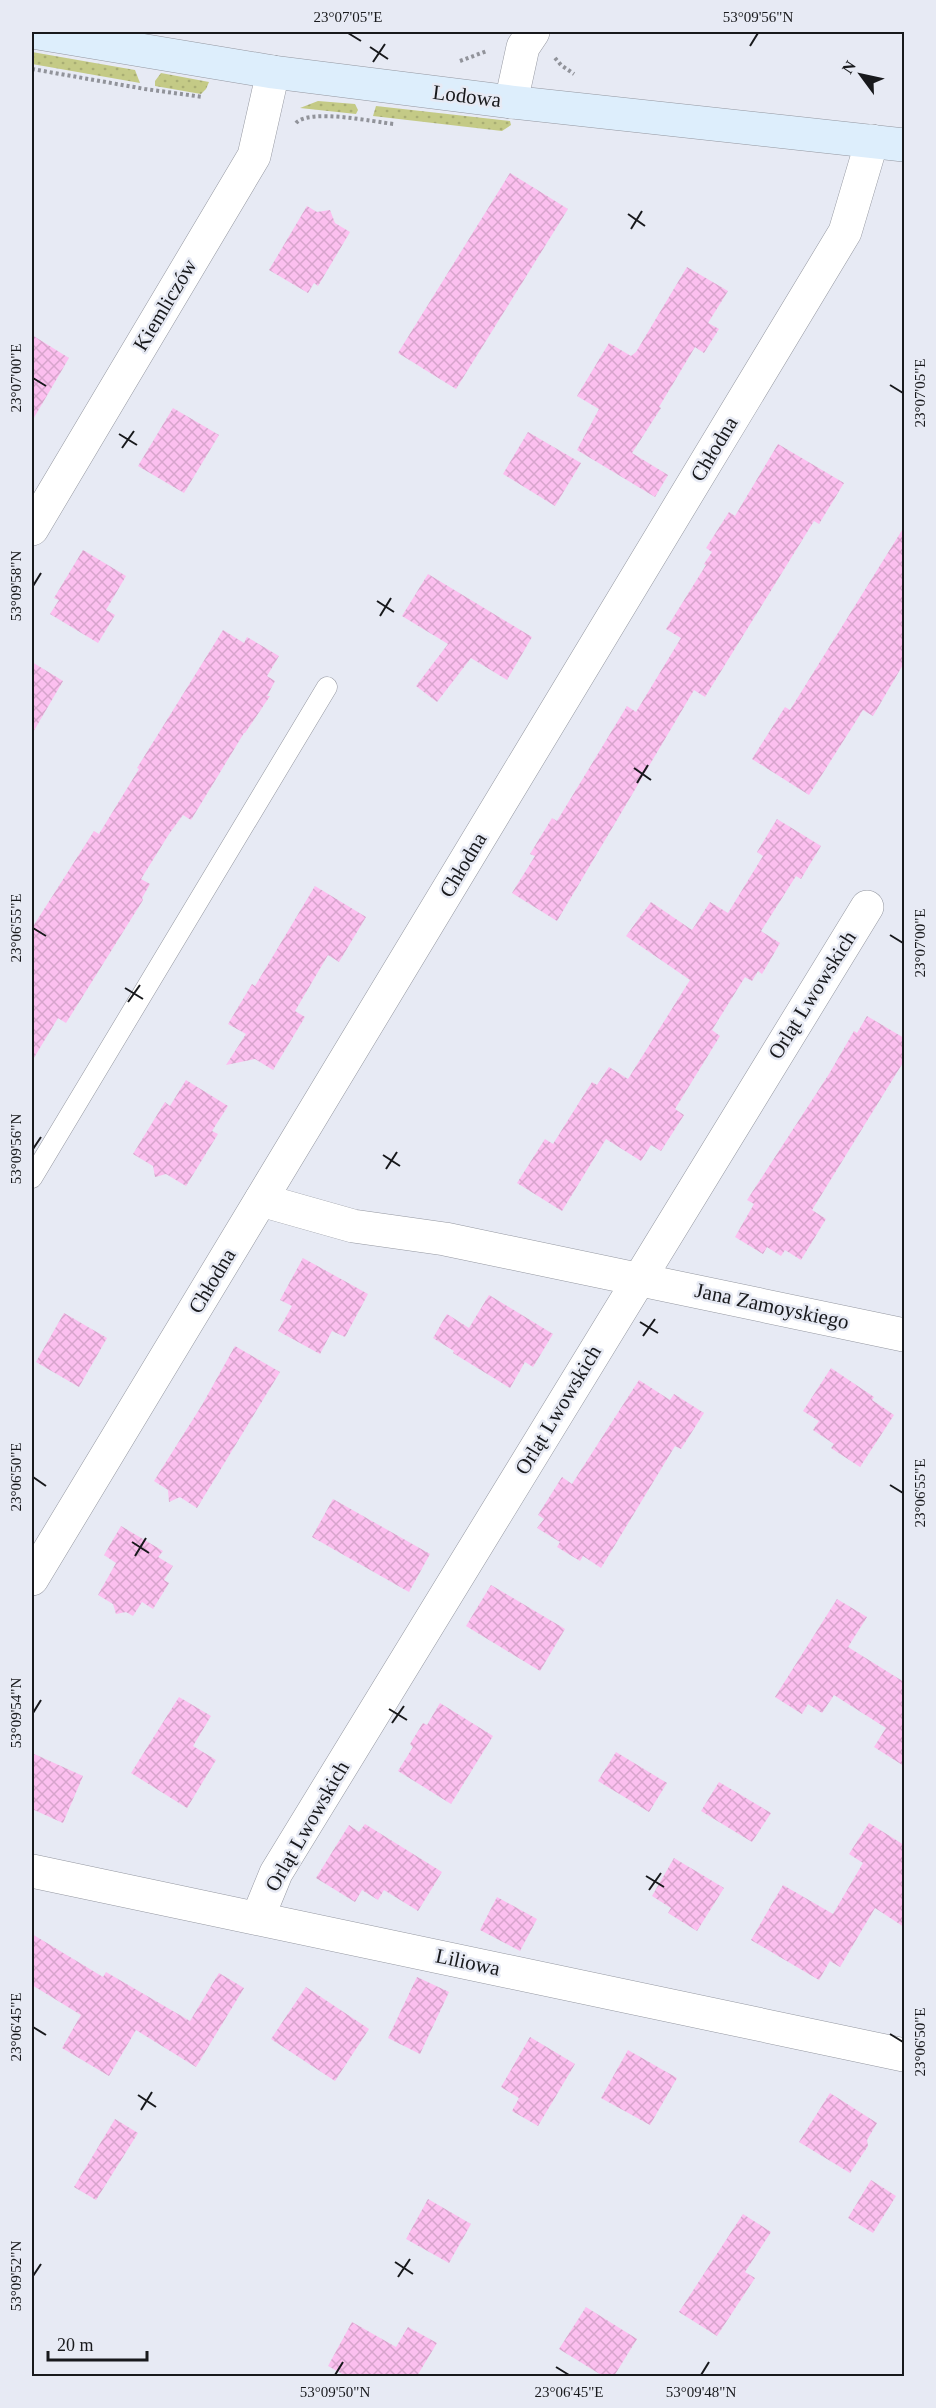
<svg xmlns="http://www.w3.org/2000/svg" width="936" height="2408" font-family="'Times New Roman',serif">
<style>
.grass{fill:url(#grass-dots)}
.building{fill:url(#building-cross-hatch)}
.lines{fill:none;stroke-linecap:round;stroke-linejoin:round}
.lane-casing{stroke:#9497a0;stroke-width:21}
.street-casing{stroke:#9497a0;stroke-width:34}
.secondary-casing{stroke:#9497a0;stroke-width:34}
.path{stroke:#91939a;stroke-width:4;stroke-dasharray:3 3;stroke-linecap:butt}
.lane{stroke:#fff;stroke-width:20}
.street{stroke:#fff;stroke-width:33}
.secondary{stroke:#ddeefc;stroke-width:33}
.ticks{fill:none;stroke:#18191c;stroke-width:2}
.labels{text-anchor:middle;dominant-baseline:central;stroke-width:5;stroke-linejoin:round;paint-order:stroke}
.street-label{font-size:21px;fill:#18191c;stroke:#e7eaf4}
.neatline{fill:none;stroke:#18191c;stroke-width:2}
.ticks-label{font-size:15px;text-anchor:middle;fill:#18191c}
</style>
<defs>
<pattern id="grass-dots" width="8" height="8" patternUnits="userSpaceOnUse" patternTransform="scale(1.5)"><rect width="8" height="8" fill="#c4ca86"/><path d="M2 2h.1M6 6h.1" fill="none" stroke="#a8ad73" stroke-width="1.8" stroke-linecap="round"/></pattern>
<pattern id="building-cross-hatch" width="8" height="8" patternUnits="userSpaceOnUse" patternTransform="scale(1.5)"><rect width="8" height="8" fill="#fcbfef"/><path d="M0 0l8 8M0 8l8-8" fill="none" stroke="#d7a4cc"/></pattern>
</defs>
<rect width="100%" height="100%" fill="#e7eaf4"/>
<g class="grass">
<polygon points="32,52 135,70 140,83 32,64"/>
<polygon points="161,73 209,82 206,89 201,94 155,86 155,81"/>
<polygon points="318,101 355,104 358,110 356,114 300,108"/>
<polygon points="376,106 510,121 511,125 502,131 373,116"/>
</g>
<g class="building">
<polygon points="510,173 568,209 456,389 398,353"/>
<polygon points="307,206 317,212 330,210 335,223 350,232 318,286 314,283 308,293 269,270"/>
<polygon points="687,267 728,291 708,323 719,329 704,353 695,347 659,407 661,408 632,453 668,475 655,497 577,450 599,409 577,396 609,343 631,356 636,352"/>
<polygon points="32,335 69,358 32,421"/>
<polygon points="173,408 219,435 184,493 138,466"/>
<polygon points="528,432 581,463 555,506 503,474"/>
<polygon points="778,444 844,483 819,524 814,521 705,697 694,690 557,921 512,893 535,856 530,854 552,818 557,821 627,706 636,712 681,638 666,629 706,565 704,564 712,552 706,548 729,512 735,516"/>
<polygon points="904,527 904,663 873,716 863,710 809,795 752,759 785,707 790,710"/>
<polygon points="83,550 126,576 106,610 115,615 98,643 50,614 59,600 54,598"/>
<polygon points="428,574 532,637 507,680 471,658 437,702 416,686 448,644 402,616"/>
<polygon points="223,630 244,643 247,637 279,656 267,676 275,681 267,696 270,696 245,733 244,733 191,820 183,815 169,834 141,879 150,884 142,898 143,900 66,1023 58,1018 32,1061 32,928 94,831 99,834 139,769 137,768"/>
<polygon points="32,662 63,681 32,734"/>
<polygon points="777,819 821,846 801,879 796,876 761,931 780,943 762,974 758,971 752,981 745,977 712,1030 720,1036 675,1109 684,1115 661,1151 651,1145 641,1161 606,1139 562,1211 517,1183 545,1139 553,1144 592,1082 597,1085 609,1067 628,1079 690,980 626,936 651,902 692,930 710,902 728,913 763,856 757,852"/>
<polygon points="315,886 366,917 339,962 328,955 295,1011 305,1017 273,1070 255,1059 226,1065 246,1034 228,1024 252,984 255,986"/>
<polygon points="867,1016 904,1038 904,1061 812,1210 826,1219 801,1260 785,1250 781,1256 767,1247 763,1254 735,1237 754,1204 747,1200 829,1074 854,1031 857,1033"/>
<polygon points="186,1080 228,1106 212,1131 218,1134 186,1186 166,1174 155,1177 153,1166 133,1154 165,1102 170,1106"/>
<polygon points="303,1258 368,1294 345,1337 332,1331 320,1354 278,1331 292,1306 280,1300"/>
<polygon points="489,1295 553,1334 533,1367 525,1362 510,1388 453,1353 454,1351 433,1338 447,1314 469,1328"/>
<polygon points="64,1313 107,1338 79,1387 36,1362"/>
<polygon points="235,1346 280,1372 197,1508 180,1497 169,1502 168,1490 154,1481 202,1405"/>
<polygon points="831,1368 874,1397 872,1400 894,1415 860,1467 831,1448 834,1444 813,1430 819,1421 803,1411"/>
<polygon points="639,1380 670,1400 674,1394 704,1413 681,1449 675,1446 601,1568 583,1556 580,1561 557,1547 560,1542 537,1528 544,1519 538,1515 562,1477 572,1484"/>
<polygon points="333,1499 430,1554 409,1592 312,1537"/>
<polygon points="121,1526 163,1551 158,1557 173,1566 164,1580 169,1583 153,1609 142,1602 133,1616 126,1612 116,1614 113,1604 98,1595 116,1563 104,1555"/>
<polygon points="491,1585 565,1629 540,1671 466,1626"/>
<polygon points="837,1599 867,1617 848,1647 904,1682 904,1766 874,1747 886,1728 834,1695 822,1713 808,1704 802,1714 775,1697"/>
<polygon points="179,1697 211,1716 193,1746 216,1760 187,1808 131,1773"/>
<polygon points="440,1703 493,1736 451,1804 398,1771 413,1747 410,1744 423,1723 427,1725"/>
<polygon points="616,1752 667,1783 649,1812 598,1781"/>
<polygon points="32,1753 83,1776 63,1823 32,1809"/>
<polygon points="719,1782 771,1813 752,1842 701,1811"/>
<polygon points="869,1823 904,1845 904,1927 875,1908 840,1967 830,1961 819,1980 751,1940 783,1885 833,1914 863,1863 849,1854"/>
<polygon points="365,1824 442,1872 418,1911 384,1890 378,1900 362,1890 355,1902 316,1878 349,1825 359,1832"/>
<polygon points="674,1858 724,1888 697,1931 668,1913 671,1908 652,1896"/>
<polygon points="497,1897 537,1919 520,1951 480,1930"/>
<polygon points="32,1934 103,1977 106,1972 190,2021 219,1973 244,1988 196,2067 136,2030 109,2076 62,2048 81,2015 32,1985"/>
<polygon points="417,1977 449,1992 420,2054 388,2038"/>
<polygon points="306,1987 369,2029 335,2081 271,2039"/>
<polygon points="530,2037 575,2064 538,2126 512,2111 519,2098 501,2087"/>
<polygon points="628,2050 677,2078 650,2125 601,2098"/>
<polygon points="830,2093 877,2123 867,2140 868,2146 850,2173 799,2142"/>
<polygon points="115,2119 138,2133 96,2200 74,2187"/>
<polygon points="871,2180 896,2196 873,2233 848,2218"/>
<polygon points="428,2199 471,2224 449,2263 406,2239"/>
<polygon points="743,2214 771,2232 745,2272 755,2278 717,2336 679,2312"/>
<polygon points="586,2307 637,2339 614,2376 603,2376 559,2349"/>
<polygon points="352,2322 396,2347 408,2327 437,2343 417,2376 346,2376 328,2366"/>
</g>
<g class="lines">
<g class="lane-casing">
<polyline id="lane" points="32,1178 327,687"/>
</g>
<g class="street-casing">
<g id="street">
<polyline points="511,102 523,47 533,32"/>
<polyline points="32,529 254,156 273,72"/>
<polyline points="261,1200 353,1226 445,1239 904,1335"/>
<polyline points="32,1579 845,232 872,141"/>
<polyline points="32,1871 904,2055"/>
<polyline points="258,1917 276,1873 867,907"/>
</g>
</g>
<g class="secondary-casing">
<polyline id="secondary" points="32,32 273,72 511,102 904,145"/>
</g>
<g class="path">
<polyline points="555,58 561,65 574,74"/>
<polyline points="460,61 487,51"/>
<polyline points="32,69 145,89 203,97"/>
<path d="M296 123C310 108 374 122 394 124"/>
</g>
<use href="#lane" class="lane"/>
<use href="#street" class="street"/>
<use href="#secondary" class="secondary"/>
</g>
<path class="ticks" d="M348 33 361 41M750 46 758 33M370 47 388 59M373 62 385 44M628 214 645 226M631 229 642 211M33 378 46 386M890 385 903 393M119 434 137 445M122 448 134 431M33 586 41 573M377 601 394 612M380 616 391 598M634 768 651 780M637 783 648 765M33 928 46 936M890 935 903 943M125 988 143 999M128 1002 140 985M33 1149 41 1137M383 1155 400 1166M386 1169 397 1152M640 1322 658 1333M643 1336 655 1319M33 1477 46 1486M890 1485 903 1493M132 1542 149 1553M135 1556 146 1538M389 1709 407 1720M33 1713 41 1700M392 1723 404 1706M646 1876 664 1887M649 1890 661 1873M33 2027 46 2035M890 2034 903 2042M138 2095 156 2107M141 2110 152 2092M395 2262 413 2274M33 2276 41 2264M398 2277 410 2259M556 2367 569 2375M335 2375 343 2362M701 2375 709 2362"/>
<g class="labels">
<g class="street-label">
<text transform="translate(467 96) rotate(7)">Lodowa</text>
<text transform="translate(165 305) rotate(-59)">Kiemliczów</text>
<text transform="translate(714 449) rotate(-59)">Chłodna</text>
<text transform="translate(463 865) rotate(-59)">Chłodna</text>
<text transform="translate(812 995) rotate(-58)">Orląt Lwowskich</text>
<text transform="translate(212 1281) rotate(-59)">Chłodna</text>
<text transform="translate(772 1306) rotate(12)">Jana Zamoyskiego</text>
<text transform="translate(558 1410) rotate(-59)">Orląt Lwowskich</text>
<text transform="translate(307 1826) rotate(-60)">Orląt Lwowskich</text>
<text transform="translate(468 1962) rotate(12)">Liliowa</text>
</g>
</g>
<rect width="936" height="2408" fill="none" stroke="#e7eaf4" stroke-width="66"/>
<g transform="translate(861 75) rotate(303)" stroke="#e7eaf4" stroke-width="4.5" paint-order="stroke">
<path d="M0-4.5L10 22L0 15L-10 22Z" fill="#18191c"/>
<text y="-9" font-size="16" font-weight="bold" text-anchor="middle" fill="#18191c">N</text>
</g>
<path d="M48 2351v9h99v-9" fill="none" stroke="#18191c" stroke-width="3"/>
<text x="57" y="2351" font-size="18" fill="#18191c" stroke="#e7eaf4" stroke-width="4.5" paint-order="stroke">20 m</text>
<rect x="33" y="33" width="870" height="2342" class="neatline"/>
<g class="ticks-label">
<text x="348" y="22">23°07'05"E</text>
<text x="758" y="22">53°09'56"N</text>
<text transform="translate(16 378) rotate(-90)" y="5">23°07'00"E</text>
<text transform="translate(920 393) rotate(-90)" y="5">23°07'05"E</text>
<text transform="translate(16 586) rotate(-90)" y="5">53°09'58"N</text>
<text transform="translate(16 928) rotate(-90)" y="5">23°06'55"E</text>
<text transform="translate(920 943) rotate(-90)" y="5">23°07'00"E</text>
<text transform="translate(16 1149) rotate(-90)" y="5">53°09'56"N</text>
<text transform="translate(16 1477) rotate(-90)" y="5">23°06'50"E</text>
<text transform="translate(920 1493) rotate(-90)" y="5">23°06'55"E</text>
<text transform="translate(16 1713) rotate(-90)" y="5">53°09'54"N</text>
<text transform="translate(16 2027) rotate(-90)" y="5">23°06'45"E</text>
<text transform="translate(920 2042) rotate(-90)" y="5">23°06'50"E</text>
<text transform="translate(16 2276) rotate(-90)" y="5">53°09'52"N</text>
<text x="335" y="2397">53°09'50"N</text>
<text x="569" y="2397">23°06'45"E</text>
<text x="701" y="2397">53°09'48"N</text>
</g>
</svg>
